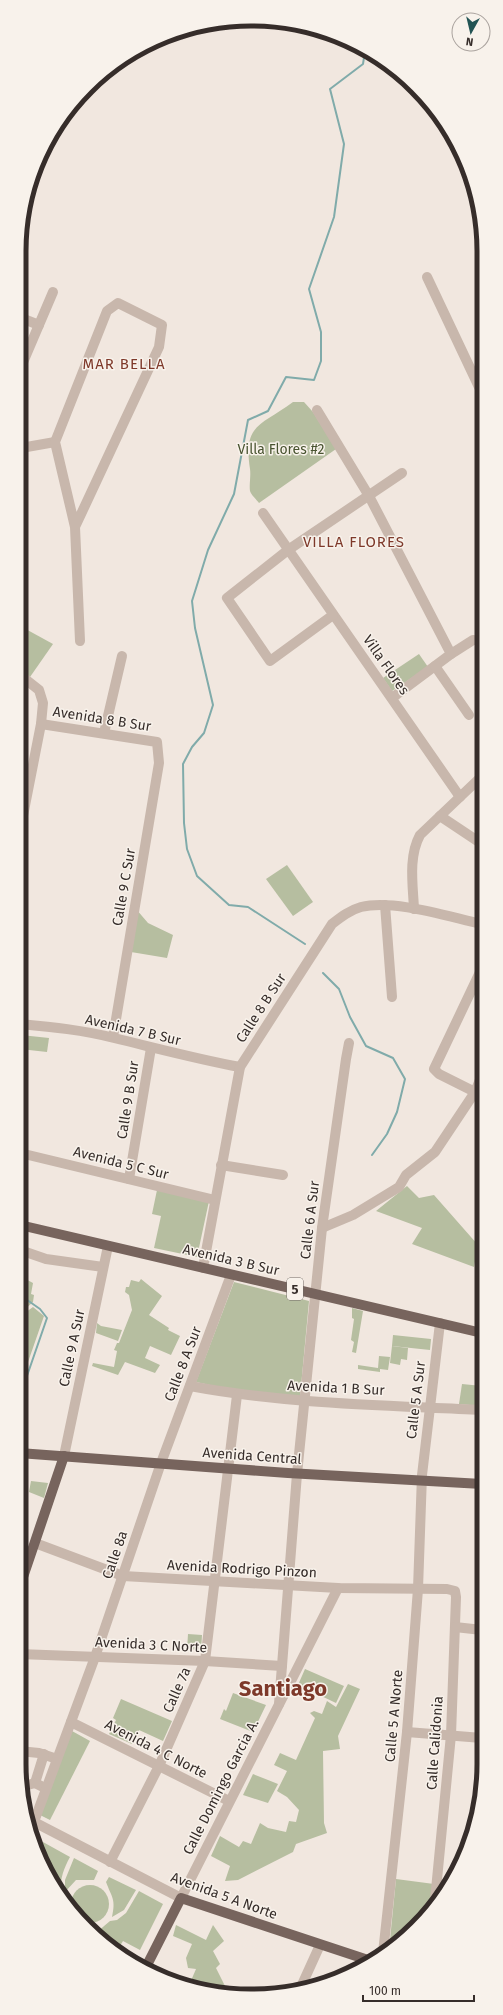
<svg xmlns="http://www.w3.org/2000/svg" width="503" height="2015" font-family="'Fira Sans',sans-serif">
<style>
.green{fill:#b6bea0}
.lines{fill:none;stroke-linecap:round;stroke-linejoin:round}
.stream{stroke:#80abaa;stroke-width:2}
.minor{stroke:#c8b7ac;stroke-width:10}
.major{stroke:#77645d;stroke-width:10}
.labels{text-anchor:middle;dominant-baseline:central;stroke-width:3;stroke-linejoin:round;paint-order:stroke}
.shield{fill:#f8f2eb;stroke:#706864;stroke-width:1}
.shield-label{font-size:13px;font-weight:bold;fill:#362d2a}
.park-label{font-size:14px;fill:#485330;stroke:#f8f2eb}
.street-label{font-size:14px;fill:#362d2a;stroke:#f8f2eb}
.neighbourhood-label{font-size:15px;letter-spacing:1px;fill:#7e392a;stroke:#f8f2eb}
.town-label{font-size:22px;font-weight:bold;fill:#7e392a;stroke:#f8f2eb}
.rim{fill:none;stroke:#362d2a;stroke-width:5}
</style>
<rect width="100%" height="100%" fill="#f1e7df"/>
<g class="green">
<path d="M293 402H304L313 412 336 449 259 503C257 500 251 495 250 491 249 485 251 476 250 469 243 423 261 426 293 402Z"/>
<polygon points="22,627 53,644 30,677 20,669 20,634"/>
<polygon points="419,654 428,667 392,691 383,678"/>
<polygon points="287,865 313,902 293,916 266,879"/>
<polygon points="136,909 148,923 173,935 167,958 131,952"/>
<polygon points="21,1035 49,1038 47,1052 20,1049"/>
<polygon points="407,1186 419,1198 434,1195 478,1245 474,1267 412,1244 422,1228 376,1211"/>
<polygon points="157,1190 209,1201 197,1257 154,1248 161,1216 152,1214"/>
<polygon points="20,1276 33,1283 31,1294 34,1295 33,1302 22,1312 20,1310"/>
<polygon points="141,1279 162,1296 149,1315 169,1328 168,1330 180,1336 171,1355 150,1346 145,1358 160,1365 155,1373 125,1362 118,1375 92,1366 93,1363 114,1367 117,1351 114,1350 117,1343 119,1343 132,1310 129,1295 125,1292 126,1287 129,1287 131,1280 139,1282"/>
<polygon points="234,1282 309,1301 300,1397 237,1391 196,1382"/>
<polygon points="33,1307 44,1316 19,1388 20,1314 22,1315"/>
<polygon points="352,1308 363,1311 356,1353 352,1352 354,1342 351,1340 354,1319 352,1318"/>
<polygon points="97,1323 101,1326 122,1330 118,1341 96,1333"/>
<polygon points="393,1335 431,1339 430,1350 392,1346"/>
<polygon points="392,1346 408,1348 407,1360 401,1359 400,1365 390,1363"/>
<polygon points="379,1356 390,1357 388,1370 380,1369 380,1372 358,1369 358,1365 378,1368"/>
<polygon points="462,1384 482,1386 481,1406 459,1404"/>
<polygon points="31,1481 48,1483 44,1498 29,1492"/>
<polygon points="188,1634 202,1635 201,1650 187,1649"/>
<polygon points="305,1669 344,1686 336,1703 298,1685"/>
<polygon points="348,1684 360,1689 338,1736 340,1749 323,1751 324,1823 327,1833 296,1844 293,1852 238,1880 225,1881 230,1866 211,1856 220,1836 239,1847 243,1841 251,1844 260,1823 268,1828 286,1832 289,1821 296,1822 299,1810 287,1797 277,1791 287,1771 274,1765 280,1753 296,1760 315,1718 310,1713 314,1711 322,1714 327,1701 336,1707"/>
<polygon points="233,1693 266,1705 253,1732 220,1719 224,1709 226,1711"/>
<polygon points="121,1699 172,1721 163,1741 139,1730 132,1744 109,1734 116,1720 113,1718"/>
<polygon points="72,1731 90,1741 50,1820 40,1815"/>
<polygon points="253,1774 278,1784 268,1803 243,1795"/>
<path d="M43 1842 70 1857C64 1868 60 1878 61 1891L37 1853Z"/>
<polygon points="74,1858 98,1871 94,1880 76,1880 65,1892 65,1880"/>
<path d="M109 1877 136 1890 124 1910 112 1917C116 1899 112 1898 106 1882Z"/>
<polygon points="396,1879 434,1884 432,1903 393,1948 389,1950"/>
<circle cx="90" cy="1904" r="19"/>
<polygon points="139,1891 163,1904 140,1950 123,1941 118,1949 97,1932 110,1921 117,1920 126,1913"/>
<polygon points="176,1925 206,1940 213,1925 224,1941 213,1951 220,1964 216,1968 229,1994 190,1983 196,1969 188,1968 186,1958 192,1944 173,1936"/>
</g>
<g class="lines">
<g class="stream">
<polyline points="305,944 248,907 229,905 197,876 187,849 184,823 183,764 192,747 204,733 213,705 195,628 192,601 208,550 234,494 248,420 268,411 286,377 314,380 321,361 321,332 309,289 334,217 344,144 330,89 363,64 365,51"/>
<polyline points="323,973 339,989 350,1017 366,1046 393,1058 405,1079 397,1112 387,1134 372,1155"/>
<polyline points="19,1399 47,1318 40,1309 20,1295"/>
</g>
<g class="minor">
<polyline points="427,277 479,387 482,386"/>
<polyline points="21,318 39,325"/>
<polyline points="21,367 53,292"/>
<polyline points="317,410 369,496 451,654 392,698"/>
<polyline points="21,448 55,442"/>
<polyline points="482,492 482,493"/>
<polyline points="263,513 460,797"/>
<polyline points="75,527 159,347 162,325 118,303 107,311 55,442 75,527 80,641"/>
<polyline points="21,613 21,607"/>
<polyline points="333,615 270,661 227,598 288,550 402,473"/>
<polyline points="451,654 473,640"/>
<polyline points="435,666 469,715"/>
<polyline points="41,724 157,742 159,763 113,1037"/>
<polyline points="104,733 122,656"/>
<polyline points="440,816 482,844"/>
<polyline points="20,831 41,724 43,703 39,690 20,675"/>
<polyline points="385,905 392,997"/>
<path d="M414 909C413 886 408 857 420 835L482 776"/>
<path d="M20 1024C52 1027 83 1030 114 1038 156 1048 197 1059 240 1067"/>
<polyline points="475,1092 439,1074 434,1069 482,968"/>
<polyline points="20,1153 215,1200"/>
<polyline points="221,1165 283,1175"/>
<polyline points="129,1179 151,1048"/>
<polyline points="322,1228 353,1215 399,1187 406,1175 435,1152 475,1092 482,1075"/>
<polyline points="20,1250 46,1259 103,1267"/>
<path d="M203 1268 240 1067 332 924C341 917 350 910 361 907 394 899 449 917 482 924"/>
<path d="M190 1386C286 1404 384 1405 482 1410"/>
<polyline points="64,1456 108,1246"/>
<polyline points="35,1543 123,1576 338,1588 447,1589 455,1591 456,1597 451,1735 435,1900"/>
<polyline points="455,1627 482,1630"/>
<polyline points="19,1654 205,1661 282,1666"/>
<polyline points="279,1704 297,1474 322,1228 346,1059 349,1043"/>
<polyline points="71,1722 229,1801"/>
<polyline points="407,1732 482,1738"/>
<polyline points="19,1751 39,1753 57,1759"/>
<polyline points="35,1783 44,1754"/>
<polyline points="24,1786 35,1783 41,1786"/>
<polyline points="34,1822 181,1898 338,1588"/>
<polyline points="32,1827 95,1657 161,1463 231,1275"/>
<polyline points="110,1862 159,1766 205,1661 237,1395"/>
<polyline points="383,1953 407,1732 418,1589 422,1475 440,1323"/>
<polyline points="300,1989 320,1945"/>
</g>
<g class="major">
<polyline points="20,1225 482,1333"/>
<polyline points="19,1453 288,1473 482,1484"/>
<polyline points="19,1589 64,1456"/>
<polyline points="145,1969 181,1898 368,1960"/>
</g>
</g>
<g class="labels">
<rect class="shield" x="287" y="1278" width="16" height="22" rx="3"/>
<g class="shield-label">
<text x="295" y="1289">5</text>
</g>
<g class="park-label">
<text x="281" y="449">Villa Flores #2</text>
</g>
<g class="street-label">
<text transform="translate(386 665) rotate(55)">Villa Flores</text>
<text transform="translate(102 719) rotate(9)">Avenida 8 B Sur</text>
<text transform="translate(124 887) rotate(-80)">Calle 9 C Sur</text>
<text transform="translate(261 1008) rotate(-57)">Calle 8 B Sur</text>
<text transform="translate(133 1030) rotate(13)">Avenida 7 B Sur</text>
<text transform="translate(128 1100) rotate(-81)">Calle 9 B Sur</text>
<text transform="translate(121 1163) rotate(14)">Avenida 5 C Sur</text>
<text transform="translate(310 1220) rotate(-83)">Calle 6 A Sur</text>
<text transform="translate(231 1260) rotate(13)">Avenida 3 B Sur</text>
<text transform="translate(72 1348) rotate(-78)">Calle 9 A Sur</text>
<text transform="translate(183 1364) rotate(-69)">Calle 8 A Sur</text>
<text transform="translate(336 1388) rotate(3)">Avenida 1 B Sur</text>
<text transform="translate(416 1400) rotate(-83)">Calle 5 A Sur</text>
<text transform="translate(252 1456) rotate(4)">Avenida Central</text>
<text transform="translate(115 1555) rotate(-71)">Calle 8a</text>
<text transform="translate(242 1569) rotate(3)">Avenida Rodrigo Pinzon</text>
<text transform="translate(151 1645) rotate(3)">Avenida 3 C Norte</text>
<text transform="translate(177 1690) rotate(-66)">Calle 7a</text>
<text transform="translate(394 1716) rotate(-85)">Calle 5 A Norte</text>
<text transform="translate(435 1743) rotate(-86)">Calle Calidonia</text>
<text transform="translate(156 1749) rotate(27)">Avenida 4 C Norte</text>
<text transform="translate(221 1787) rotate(-63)">Calle Domingo Garcia A.</text>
<text transform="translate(224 1896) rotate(20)">Avenida 5 A Norte</text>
</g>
<g class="neighbourhood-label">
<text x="124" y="364">MAR BELLA</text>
<text x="354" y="542">VILLA FLORES</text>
</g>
<g class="town-label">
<text x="283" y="1688">Santiago</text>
</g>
</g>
<path d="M0 0H503V2015H0ZM251 26H252A225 225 0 0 1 477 251V1764A225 225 0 0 1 252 1989H251A225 225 0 0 1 26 1764V251A225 225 0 0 1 251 26Z" fill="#f8f2eb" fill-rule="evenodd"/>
<path class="rim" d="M251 26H252A225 225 0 0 1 477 251V1764A225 225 0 0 1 252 1989H251A225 225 0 0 1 26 1764V251A225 225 0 0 1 251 26Z"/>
<g transform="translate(471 32) rotate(188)"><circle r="19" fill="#f8f2eb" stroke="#aaa39e"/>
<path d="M0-3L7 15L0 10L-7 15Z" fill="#235454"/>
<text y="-6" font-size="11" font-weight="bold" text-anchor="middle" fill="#362d2a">N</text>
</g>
<path d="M363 1995v6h111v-6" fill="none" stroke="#362d2a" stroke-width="2"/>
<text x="369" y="1995" font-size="12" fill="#362d2a" stroke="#f8f2eb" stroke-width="3" paint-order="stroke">100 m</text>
</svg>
